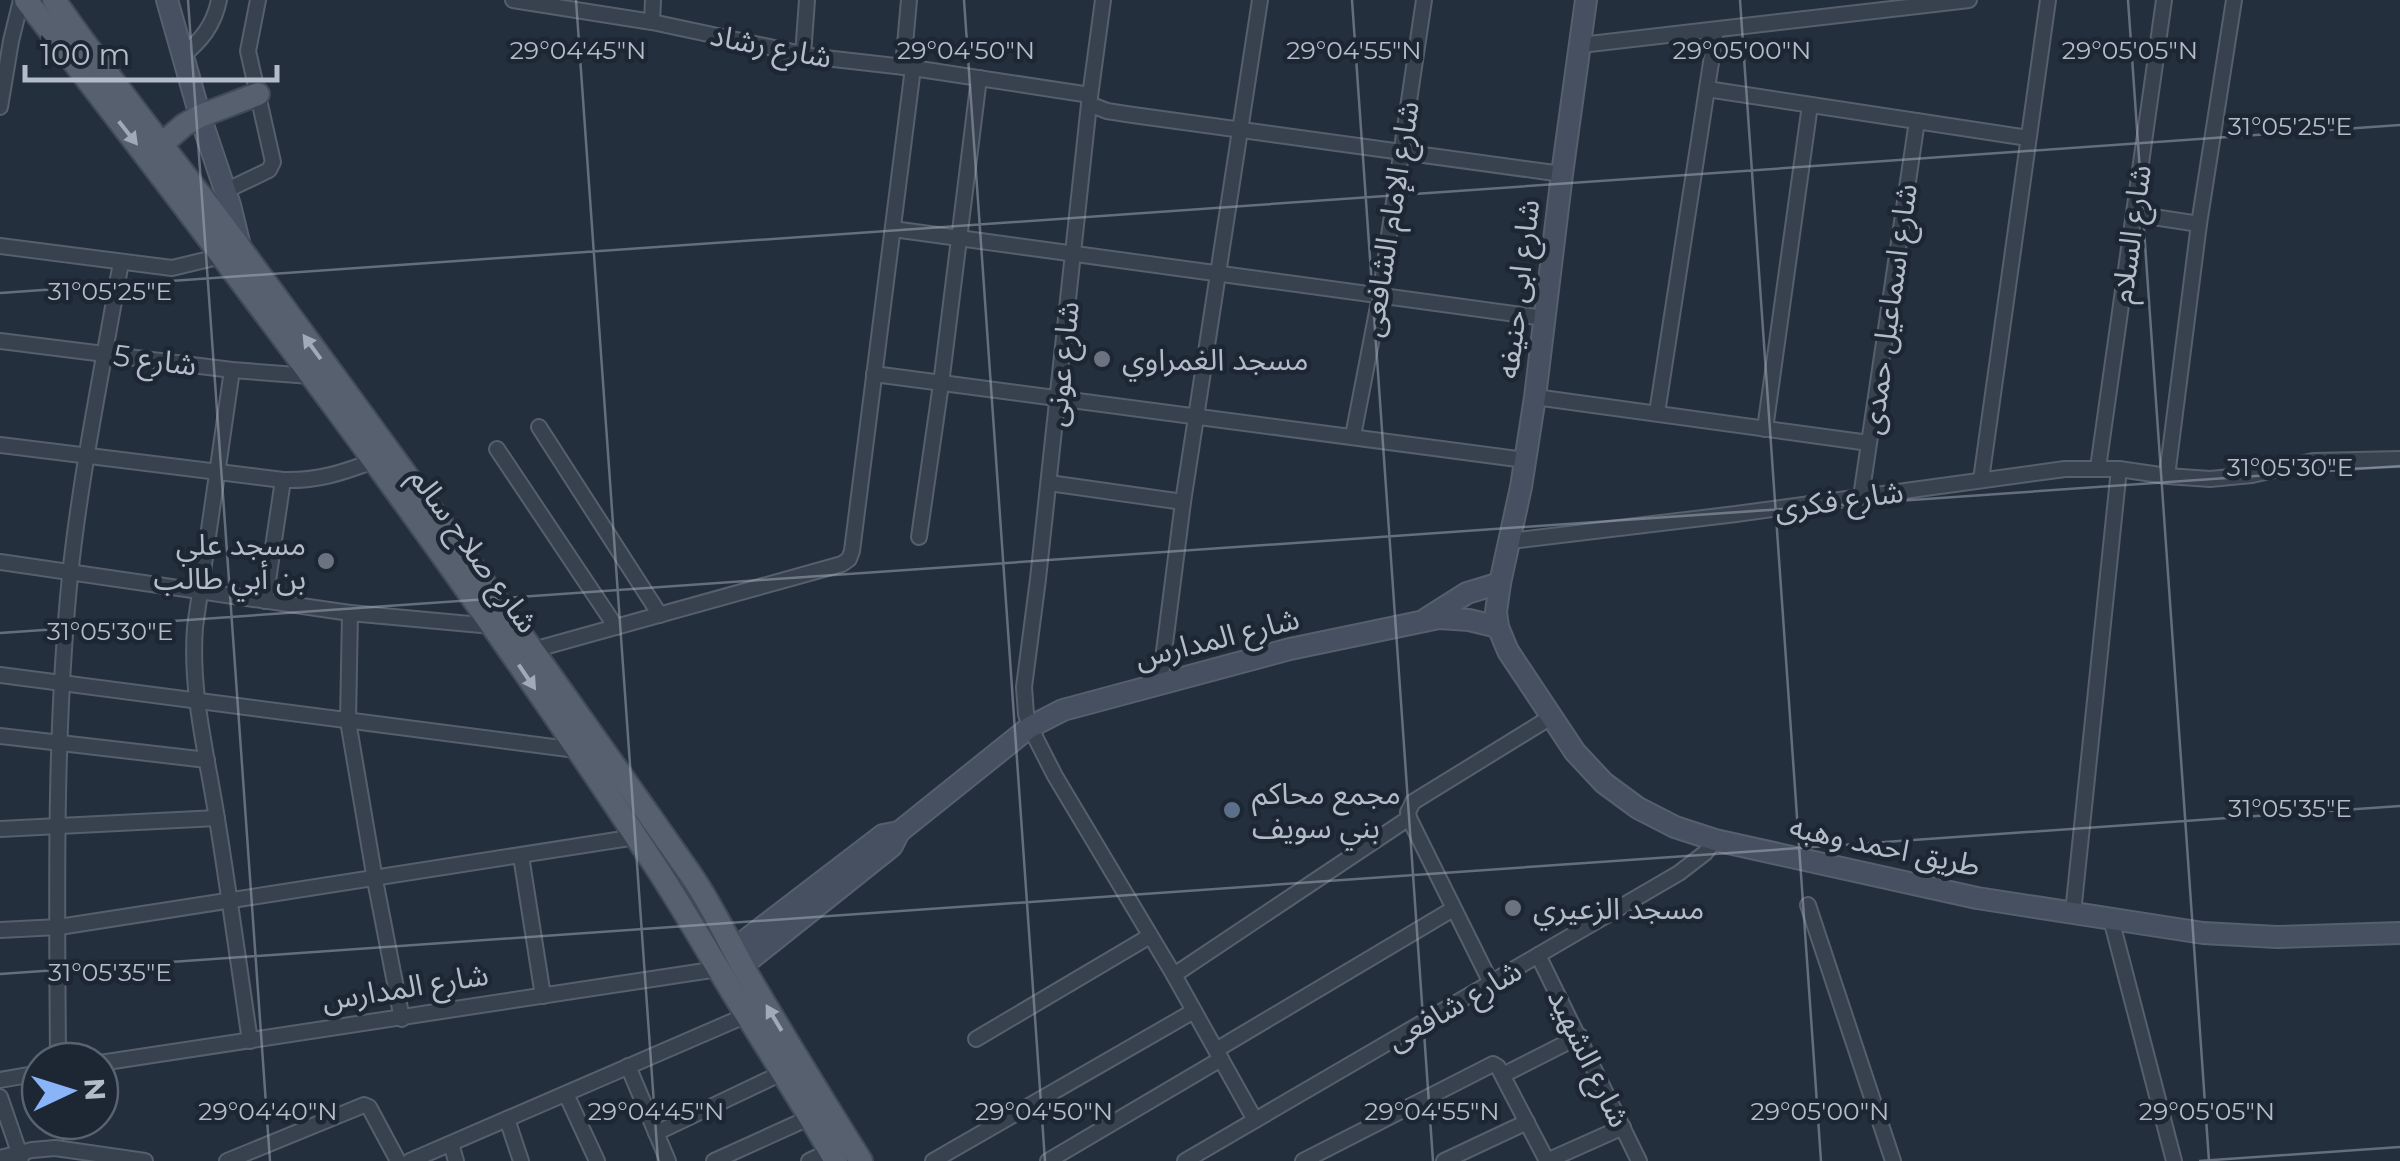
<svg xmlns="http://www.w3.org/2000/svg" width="2400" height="1161" font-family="Montserrat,'Noto Sans Arabic',sans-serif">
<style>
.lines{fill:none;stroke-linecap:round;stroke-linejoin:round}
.street-casing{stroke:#565f6c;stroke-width:18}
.secondary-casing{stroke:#565f6c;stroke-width:24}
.primary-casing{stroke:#414a57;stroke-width:26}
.street{stroke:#38414e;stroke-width:14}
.secondary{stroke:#465061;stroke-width:20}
.primary{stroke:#56606e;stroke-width:22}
.oneway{fill:#a1aab7}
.ticks{fill:none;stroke:#b4bcc9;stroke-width:2.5;stroke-opacity:0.45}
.worship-dot{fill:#6b7280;stroke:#1d2633;stroke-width:4}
.service-dot{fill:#5c6f8a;stroke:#1d2633;stroke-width:4}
.labels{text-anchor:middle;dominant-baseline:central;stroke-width:9;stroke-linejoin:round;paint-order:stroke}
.street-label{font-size:30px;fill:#b4bcc9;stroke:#1d2633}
.poi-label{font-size:30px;fill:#b4bcc9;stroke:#1d2633;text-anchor:start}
.ticks-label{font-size:25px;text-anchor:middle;fill:#b4bcc9;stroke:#1d2633;stroke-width:9;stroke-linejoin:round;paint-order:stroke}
</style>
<rect width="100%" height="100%" fill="#242f3e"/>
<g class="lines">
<g class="street-casing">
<g id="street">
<polyline points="513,0 652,22 816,57 913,68 1090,95"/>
<polyline points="1103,0 1089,104 1038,579 1024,687 1026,714 1030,727 1055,776 1174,975 1255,1120"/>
<polyline points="652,22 653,0"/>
<polyline points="1581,45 1969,0"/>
<polyline points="803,55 807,0"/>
<path d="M182 56C201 41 214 25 219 0"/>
<polyline points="903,67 909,0"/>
<polyline points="1707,89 2028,138"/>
<polyline points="1089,104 1107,111 1133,115 1562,174"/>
<polyline points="0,107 11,41 21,0"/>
<polyline points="225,191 269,170 273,162 248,51 258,0"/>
<polyline points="2134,214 2199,224"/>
<polyline points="893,229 1544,318"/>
<polyline points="0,246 172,268 222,256"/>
<polyline points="0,341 232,370 310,376"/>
<path d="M232 370 195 627C190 692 207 755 217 819 229 893 239 967 250 1041"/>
<polyline points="874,374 1525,460"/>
<polyline points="1535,397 1869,443"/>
<polyline points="1657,413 1716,30"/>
<polyline points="539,427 660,615"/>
<polyline points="1765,429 1810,105"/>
<polyline points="1353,436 1380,296 1424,0"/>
<path d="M0 445 283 480C318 481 341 473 374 461"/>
<polyline points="497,449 616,627"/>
<polyline points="2098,468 2164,0"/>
<polyline points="2167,476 2199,224 2234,0"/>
<polyline points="1981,480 2048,0"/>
<polyline points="1049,483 1183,502"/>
<polyline points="1861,497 1917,121"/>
<polyline points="919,537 941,384 979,78"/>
<polyline points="1510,541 1736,514 2065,469 2119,469 2167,476 2210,479 2252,475 2313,461 2400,459"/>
<polyline points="0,562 350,613 492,626"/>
<polyline points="265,601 283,480"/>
<polyline points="350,613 348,721 375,880 402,1019"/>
<polyline points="533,650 842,564 849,559 852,551 913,68"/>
<polyline points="0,675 576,750"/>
<polyline points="1160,683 1183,502 1260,0"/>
<polyline points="0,736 207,760"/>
<polyline points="1409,818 1408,812 1413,802 1551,717"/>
<polyline points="0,829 217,818"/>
<polyline points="521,856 543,996"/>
<polyline points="1808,905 1893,1161"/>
<polyline points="2073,913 2119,469"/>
<polyline points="2111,919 2174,1161"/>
<polyline points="0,930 59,927 636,837"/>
<polyline points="1538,955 1639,1161"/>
<polyline points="1174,975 1409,818 1491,983"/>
<polyline points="976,1039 1150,936"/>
<polyline points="1216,1050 1453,909"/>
<path d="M58 1061C57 899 54 737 70 576 81 471 103 366 121 262"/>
<polyline points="100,1063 718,969"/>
<polyline points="628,1066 668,1161"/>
<polyline points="1503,1075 1580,1036"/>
<polyline points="0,1080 40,1073"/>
<polyline points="566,1094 597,1161"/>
<polyline points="0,1097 21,1158"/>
<polyline points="507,1119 521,1161"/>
<polyline points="656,1133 784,1072"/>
<polyline points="451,1144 456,1161"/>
<polyline points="0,1158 32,1150 55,1148 145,1161"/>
<polyline points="227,1161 364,1105 369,1107 398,1161"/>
<polyline points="410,1161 747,1015"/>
<polyline points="714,1161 811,1117"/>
<polyline points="809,1161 830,1151"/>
<polyline points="933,1161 1194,1011"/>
<polyline points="1048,1161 1221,1059"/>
<polyline points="1185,1161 1679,873 1705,853 1715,840"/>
<polyline points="1303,1161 1493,1064 1498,1067 1547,1161"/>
<polyline points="1444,1161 1527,1122"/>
<polyline points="1547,1161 1623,1127"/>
</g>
</g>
<g class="secondary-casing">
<g id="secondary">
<polyline points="167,0 200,116 230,205 240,246"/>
<polyline points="1586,0 1562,174 1535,397 1521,487 1500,583 1496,612 1498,627 1508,651 1575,752 1604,783 1638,808 1675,827 1715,840 1977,898 2203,933 2277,937 2400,933"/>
<polyline points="1426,619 1467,593 1500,583"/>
<polyline points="734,949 883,835 899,832"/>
<polyline points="743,965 892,846 899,832 1030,727 1063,710 1290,649 1439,618 1469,620 1498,627"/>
</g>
</g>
<g class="primary-casing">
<g id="primary">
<path d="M26 0C245 283 462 570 658 870 684 910 708 952 733 993 768 1049 803 1104 836 1161"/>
<path d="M54 0C113 85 179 165 240 248 393 455 544 664 691 875 711 904 726 936 743 967 781 1032 821 1097 861 1161"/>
<polyline points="162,144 184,125 200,116 258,94"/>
</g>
</g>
<use href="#street" class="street"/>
<use href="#secondary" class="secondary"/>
<use href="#primary" class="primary"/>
</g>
<defs><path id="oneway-solid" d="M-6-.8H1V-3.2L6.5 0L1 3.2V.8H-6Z" transform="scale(2.5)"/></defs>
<g class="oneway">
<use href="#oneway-solid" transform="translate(128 133) rotate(52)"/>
<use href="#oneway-solid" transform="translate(312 347) rotate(-126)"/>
<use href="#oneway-solid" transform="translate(527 677) rotate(56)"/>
<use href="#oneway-solid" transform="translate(774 1018) rotate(-121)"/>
</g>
<path class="ticks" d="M188 0 270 1161M576 0 658 1161M964 0 1045 1161M1352 0 1433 1161M1740 0 1821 1161M2128 0 2209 1161M0 293 2400 125M0 633 2400 466M0 974 2400 806M2199 1161 2400 1147"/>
<g class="worship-dot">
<circle cx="1102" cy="359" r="10"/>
<circle cx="326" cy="561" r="10"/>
<circle cx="1513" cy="908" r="10"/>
</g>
<circle class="service-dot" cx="1232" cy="810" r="10"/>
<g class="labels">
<g class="street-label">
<text transform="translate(771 46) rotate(11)">شارع رشاد</text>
<text transform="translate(1390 219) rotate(-81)">شارع الإمام الشافعى</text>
<text transform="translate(2131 234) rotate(-82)">شارع السلام</text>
<text transform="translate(1518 289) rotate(-83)">شارع ابى حنيفه</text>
<text transform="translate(1889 309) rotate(-82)">شارع اسماعيل حمدى</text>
<text transform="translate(155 360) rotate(7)">شارع 5</text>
<text transform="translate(1062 364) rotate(-84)">شارع عونى</text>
<text transform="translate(1839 500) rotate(-8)">شارع فكرى</text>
<text transform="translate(474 550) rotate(54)">شارع صلاح سالم</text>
<text transform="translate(1217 638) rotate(-14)">شارع المدارس</text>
<text transform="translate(1885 846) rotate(12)">طريق احمد وهبه</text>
<text transform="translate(405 987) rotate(-9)">شارع المدارس</text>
<text transform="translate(1454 1005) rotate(-30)">شارع شافعى</text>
<text transform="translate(1589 1058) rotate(64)">شارع الشهيد</text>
</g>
<g class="poi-label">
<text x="1122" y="359">مسجد الغمراوي</text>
<text x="306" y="544" text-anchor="end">مسجد علي<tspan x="306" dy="34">بن أبي طالب</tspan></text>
<text x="1252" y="793">مجمع محاكم<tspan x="1252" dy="34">بني سويف</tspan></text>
<text x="1533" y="908">مسجد الزعيري</text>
</g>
</g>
<g class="ticks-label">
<text x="578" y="59">29°04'45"N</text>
<text x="966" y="59">29°04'50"N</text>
<text x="1354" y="59">29°04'55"N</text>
<text x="1742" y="59">29°05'00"N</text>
<text x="2130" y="59">29°05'05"N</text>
<text x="2290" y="135">31°05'25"E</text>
<text x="110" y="300">31°05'25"E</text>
<text x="2290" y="476">31°05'30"E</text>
<text x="110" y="640">31°05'30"E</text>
<text x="2290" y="817">31°05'35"E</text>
<text x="110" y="981">31°05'35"E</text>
<text x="268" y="1120">29°04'40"N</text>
<text x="656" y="1120">29°04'45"N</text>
<text x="1044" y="1120">29°04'50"N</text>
<text x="1432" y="1120">29°04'55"N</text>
<text x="1820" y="1120">29°05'00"N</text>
<text x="2207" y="1120">29°05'05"N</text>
</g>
<g transform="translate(70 1091) rotate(86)"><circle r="48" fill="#1d2633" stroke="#59626f" stroke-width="2.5"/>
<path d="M0-8L18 38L0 25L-18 38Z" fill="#8ab4f8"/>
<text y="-15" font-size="28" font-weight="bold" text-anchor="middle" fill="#b4bcc9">N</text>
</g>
<path d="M25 65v15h252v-15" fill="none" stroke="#b4bcc9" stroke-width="5"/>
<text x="40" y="65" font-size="30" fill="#b4bcc9" stroke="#1d2633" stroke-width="8" paint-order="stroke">100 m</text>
</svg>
